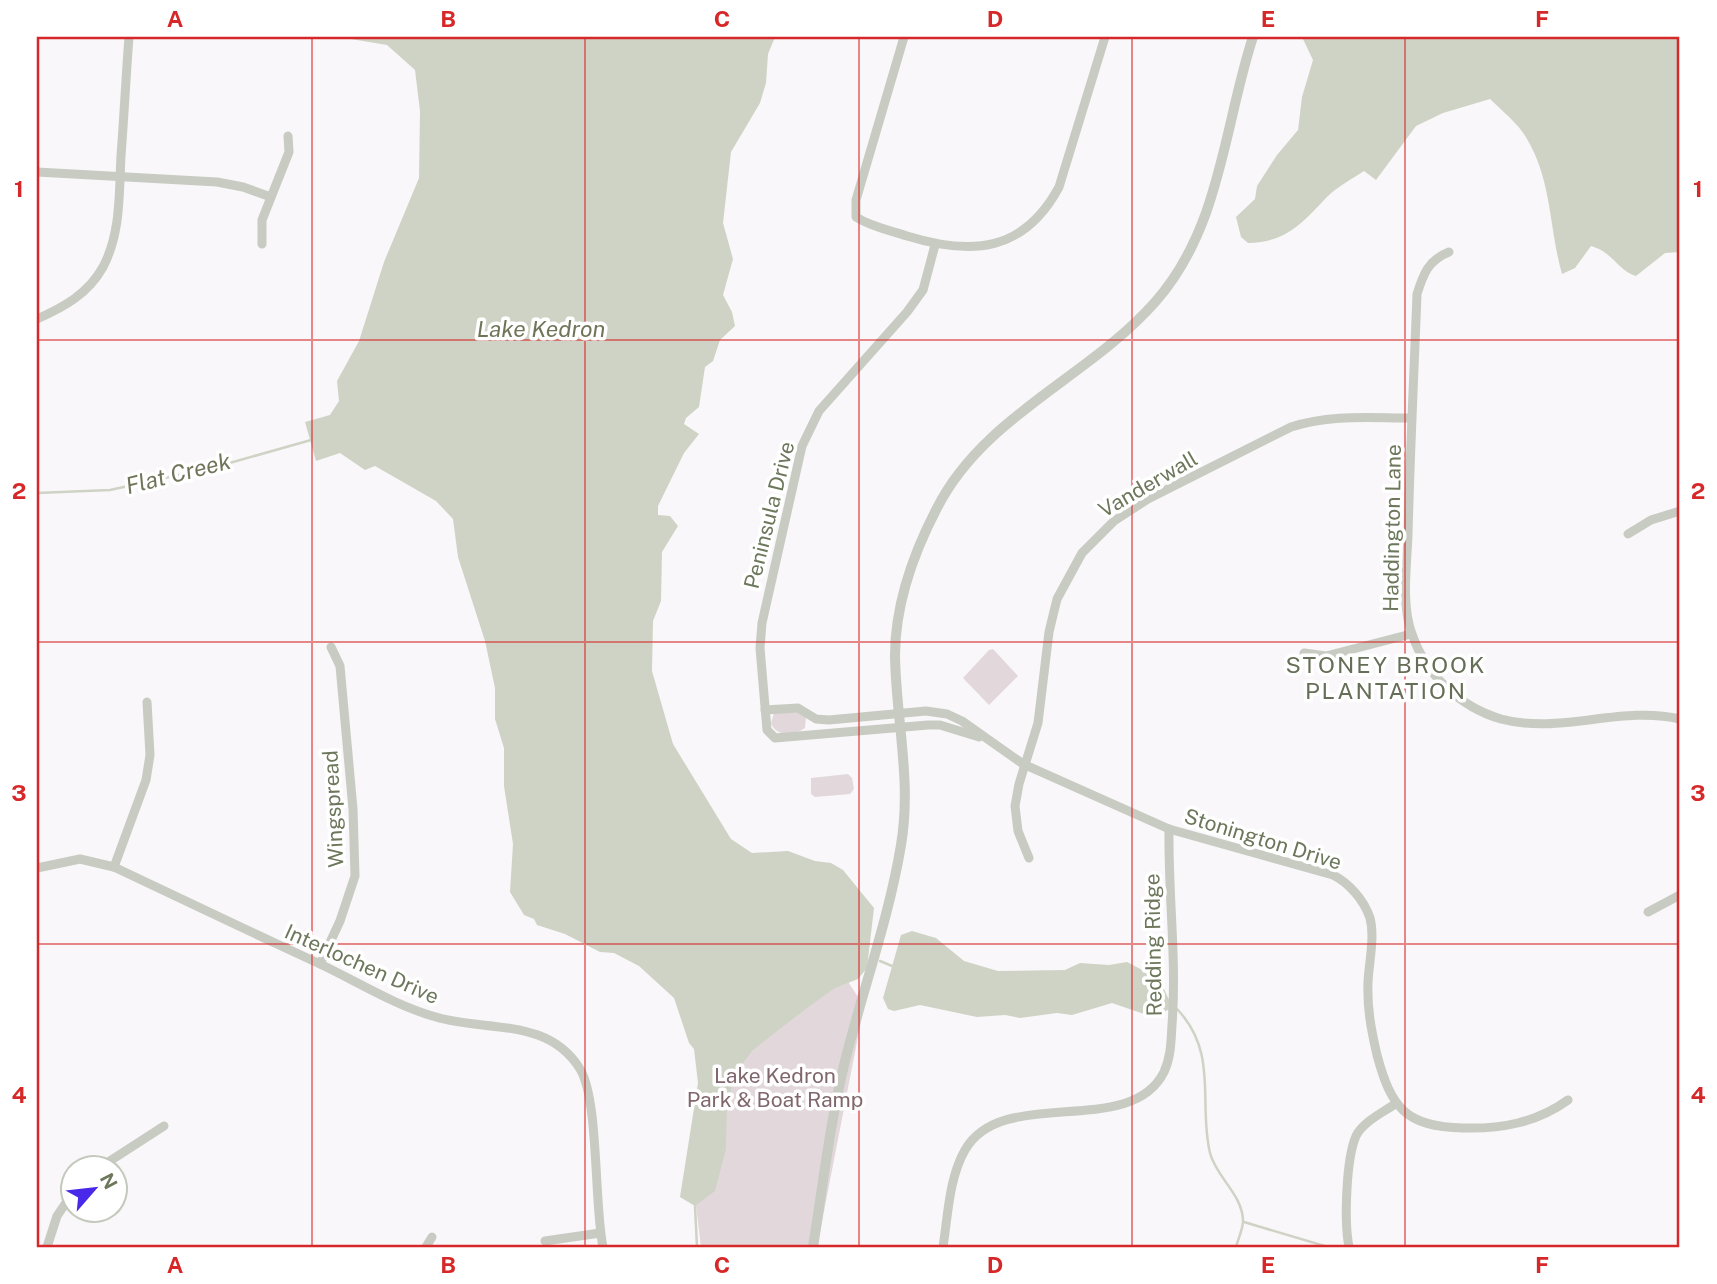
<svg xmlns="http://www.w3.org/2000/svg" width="1717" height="1284" font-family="'Public Sans',sans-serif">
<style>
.green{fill:#e2d8dc}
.water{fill:#cfd3c5}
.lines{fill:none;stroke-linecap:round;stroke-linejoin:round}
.stream{stroke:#cfd3c5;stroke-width:2.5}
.minor{stroke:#c7cbc2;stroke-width:9}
.tertiary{stroke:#c7cbc2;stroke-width:10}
.grid{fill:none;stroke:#d62828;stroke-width:2;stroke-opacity:0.55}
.labels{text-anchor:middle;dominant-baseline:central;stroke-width:7;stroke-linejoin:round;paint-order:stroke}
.street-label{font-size:21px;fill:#6c775b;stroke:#fff}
.park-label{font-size:21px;fill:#80676d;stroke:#fff}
.water-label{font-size:23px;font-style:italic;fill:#707559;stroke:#fff}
.neighbourhood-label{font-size:23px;letter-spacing:2px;fill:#656e56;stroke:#fff}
.neatline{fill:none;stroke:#d62828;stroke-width:2.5}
.grid-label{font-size:23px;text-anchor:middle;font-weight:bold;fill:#d62828}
</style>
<rect width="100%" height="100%" fill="#f9f7f9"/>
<g class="green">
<polygon points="993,649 1018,676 989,705 963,678 989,650"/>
<path d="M794 709 806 717 805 728C794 736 776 737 771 723L774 713Z"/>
<polygon points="848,774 852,778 854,789 850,794 815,797 811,794 811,778"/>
<polygon points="841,971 864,1006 817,1247 701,1247 694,1189 702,1067"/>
</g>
<g class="water">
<polygon points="339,37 775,37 768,54 766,83 760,103 731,152 723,223 733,259 723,295 732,312 735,326 720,340 713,361 705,367 699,407 686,418 684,424 699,434 684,453 658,506 658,515 670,516 678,526 662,552 661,601 653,621 652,671 673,744 731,839 752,853 788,851 815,861 831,863 843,870 874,908 867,968 858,979 835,988 807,1008 753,1050 736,1072 727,1105 726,1149 715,1191 695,1206 680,1197 698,1083 694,1049 689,1043 674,998 639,966 614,953 600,952 565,934 537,925 534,919 524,915 510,892 513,844 504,786 504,748 495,719 495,688 485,641 458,557 453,519 436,501 375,466 365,470 340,453 316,461 305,422 330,415 339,401 337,381 359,341 384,262 419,178 420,111 415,70 387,45"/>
<path d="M1302 37H1676L1680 43V252L1665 253 1636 276C1617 270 1613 252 1591 246L1575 268 1562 274C1549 228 1552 181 1527 139 1519 124 1502 111 1490 99L1443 113 1416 126 1376 180 1364 171C1352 179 1337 187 1327 197 1302 223 1287 242 1248 243L1241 237 1236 217 1255 199 1257 186 1277 155 1298 130 1302 97 1313 60Z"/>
<polygon points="912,931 936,938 964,961 998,971 1065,970 1080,963 1109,965 1127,962 1150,974 1163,987 1170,1002 1169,1009 1160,1015 1147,1015 1112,1003 1072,1015 1057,1013 1020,1018 1005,1015 977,1017 920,1005 894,1011 888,1009 883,998 901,935"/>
</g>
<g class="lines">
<g class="stream">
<polyline points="37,493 110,490 219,466 311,440"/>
<polyline points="880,961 892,966"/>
<path d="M1177 1009C1219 1053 1198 1103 1210 1153 1216 1177 1243 1195 1243 1221 1243 1229 1238 1239 1236 1247"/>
<polyline points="695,1206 697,1247"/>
<polyline points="1244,1222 1328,1247"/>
</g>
<g class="minor">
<path d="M904 37 856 200V217C871 227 890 230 907 236 972 256 1024 252 1059 187L1105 37"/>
<polyline points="37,172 217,182 243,187 271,197"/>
<polyline points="262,244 262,220 289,152 288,136"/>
<polyline points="935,245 923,290 907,312 819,411 802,446 762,623 760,648 767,730 775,738 928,725 940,725 979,737"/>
<path d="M1449 252C1428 260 1423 275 1417 294 1414 374 1410 454 1408 534 1407 565 1401 605 1412 634 1426 675 1460 707 1501 719 1560 735 1621 705 1680 719"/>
<path d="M37 319C64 307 88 294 103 267 121 233 119 193 121 156 124 116 126 76 129 37"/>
<polyline points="1628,534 1651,520 1680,511"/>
<polyline points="1304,653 1326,656 1411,634"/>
<path d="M765 710 798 708 816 719 829 720 926 711 947 714 962 721 1023 764 1169 829 1333 875C1349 883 1364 900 1370 918 1375 937 1369 962 1368 982 1367 1008 1371 1029 1377 1055 1391 1107 1405 1127 1463 1128 1501 1129 1536 1123 1568 1100"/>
<path d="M1029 858 1018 831 1015 806 1019 784 1038 723 1049 632 1057 599 1082 553 1114 521 1148 499 1291 427C1331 414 1370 418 1411 418"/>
<polyline points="114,867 146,780 150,755 147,702"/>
<path d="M37 868 80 859 114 867C183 900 251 932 320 964 358 982 396 1006 436 1017 486 1032 548 1017 580 1069 599 1100 594 1204 603 1247"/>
<polyline points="1648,912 1680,895"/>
<polyline points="320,964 340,921 355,876 353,809 340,666 331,647"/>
<polyline points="99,1168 164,1126"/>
<polyline points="545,1241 600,1233"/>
<polyline points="47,1247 57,1216 74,1191"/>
<polyline points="426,1247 432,1237"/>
<path d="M943 1247C948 1215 949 1178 965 1150 1003 1084 1130 1140 1164 1072 1171 1057 1171 1041 1172 1025 1177 959 1168 895 1169 829"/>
<path d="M1349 1247C1344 1222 1346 1159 1356 1136 1363 1122 1382 1113 1395 1104"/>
</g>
<path class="tertiary" d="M813 1247C823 1185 830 1122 845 1061 863 989 889 918 901 845 912 781 896 720 895 656 895 604 913 554 937 508 984 415 1090 377 1156 301 1221 227 1224 125 1253 37"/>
</g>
<path class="grid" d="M312 37V1247M585 37V1247M859 37V1247M1132 37V1247M1405 37V1247M37 340H1680M37 642H1680M37 944H1680"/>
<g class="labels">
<g class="street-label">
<text transform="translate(1148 484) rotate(-30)">Vanderwall</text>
<text transform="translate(769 515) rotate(-76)">Peninsula Drive</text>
<text transform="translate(1392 528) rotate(-89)">Haddington Lane</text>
<text transform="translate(333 809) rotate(-93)">Wingspread</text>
<text transform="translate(1263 839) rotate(17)">Stonington Drive</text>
<text transform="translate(1153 945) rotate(-91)">Redding Ridge</text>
<text transform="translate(362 964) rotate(24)">Interlochen Drive</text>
</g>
<g class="park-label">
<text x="775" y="1075">Lake Kedron<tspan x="775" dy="24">Park &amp; Boat Ramp</tspan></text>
</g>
<g class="water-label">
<text x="541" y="328">Lake Kedron</text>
<text transform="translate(178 473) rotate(-14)">Flat Creek</text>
</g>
<g class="neighbourhood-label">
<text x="1386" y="664">STONEY BROOK<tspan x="1386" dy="26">PLANTATION</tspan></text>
</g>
</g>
<rect width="1717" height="1284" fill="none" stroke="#ffffff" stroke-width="77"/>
<g transform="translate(94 1189) rotate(62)"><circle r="33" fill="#ffffff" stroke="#c4c9bd" stroke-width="2"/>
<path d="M0-5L12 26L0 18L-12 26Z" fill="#4928e9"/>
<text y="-10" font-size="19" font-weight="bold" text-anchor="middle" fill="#6c775b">N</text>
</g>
<rect x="38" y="38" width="1640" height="1208" class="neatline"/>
<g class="grid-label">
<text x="175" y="27">A</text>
<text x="448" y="27">B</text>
<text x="722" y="27">C</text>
<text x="995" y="27">D</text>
<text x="1268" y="27">E</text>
<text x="1542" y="27">F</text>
<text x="19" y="197">1</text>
<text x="1698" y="197">1</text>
<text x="19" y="499">2</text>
<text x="1698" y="499">2</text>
<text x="19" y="801">3</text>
<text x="1698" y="801">3</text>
<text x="19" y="1103">4</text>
<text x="1698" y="1103">4</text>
<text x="175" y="1273">A</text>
<text x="448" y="1273">B</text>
<text x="722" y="1273">C</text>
<text x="995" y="1273">D</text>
<text x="1268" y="1273">E</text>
<text x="1542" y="1273">F</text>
</g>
</svg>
